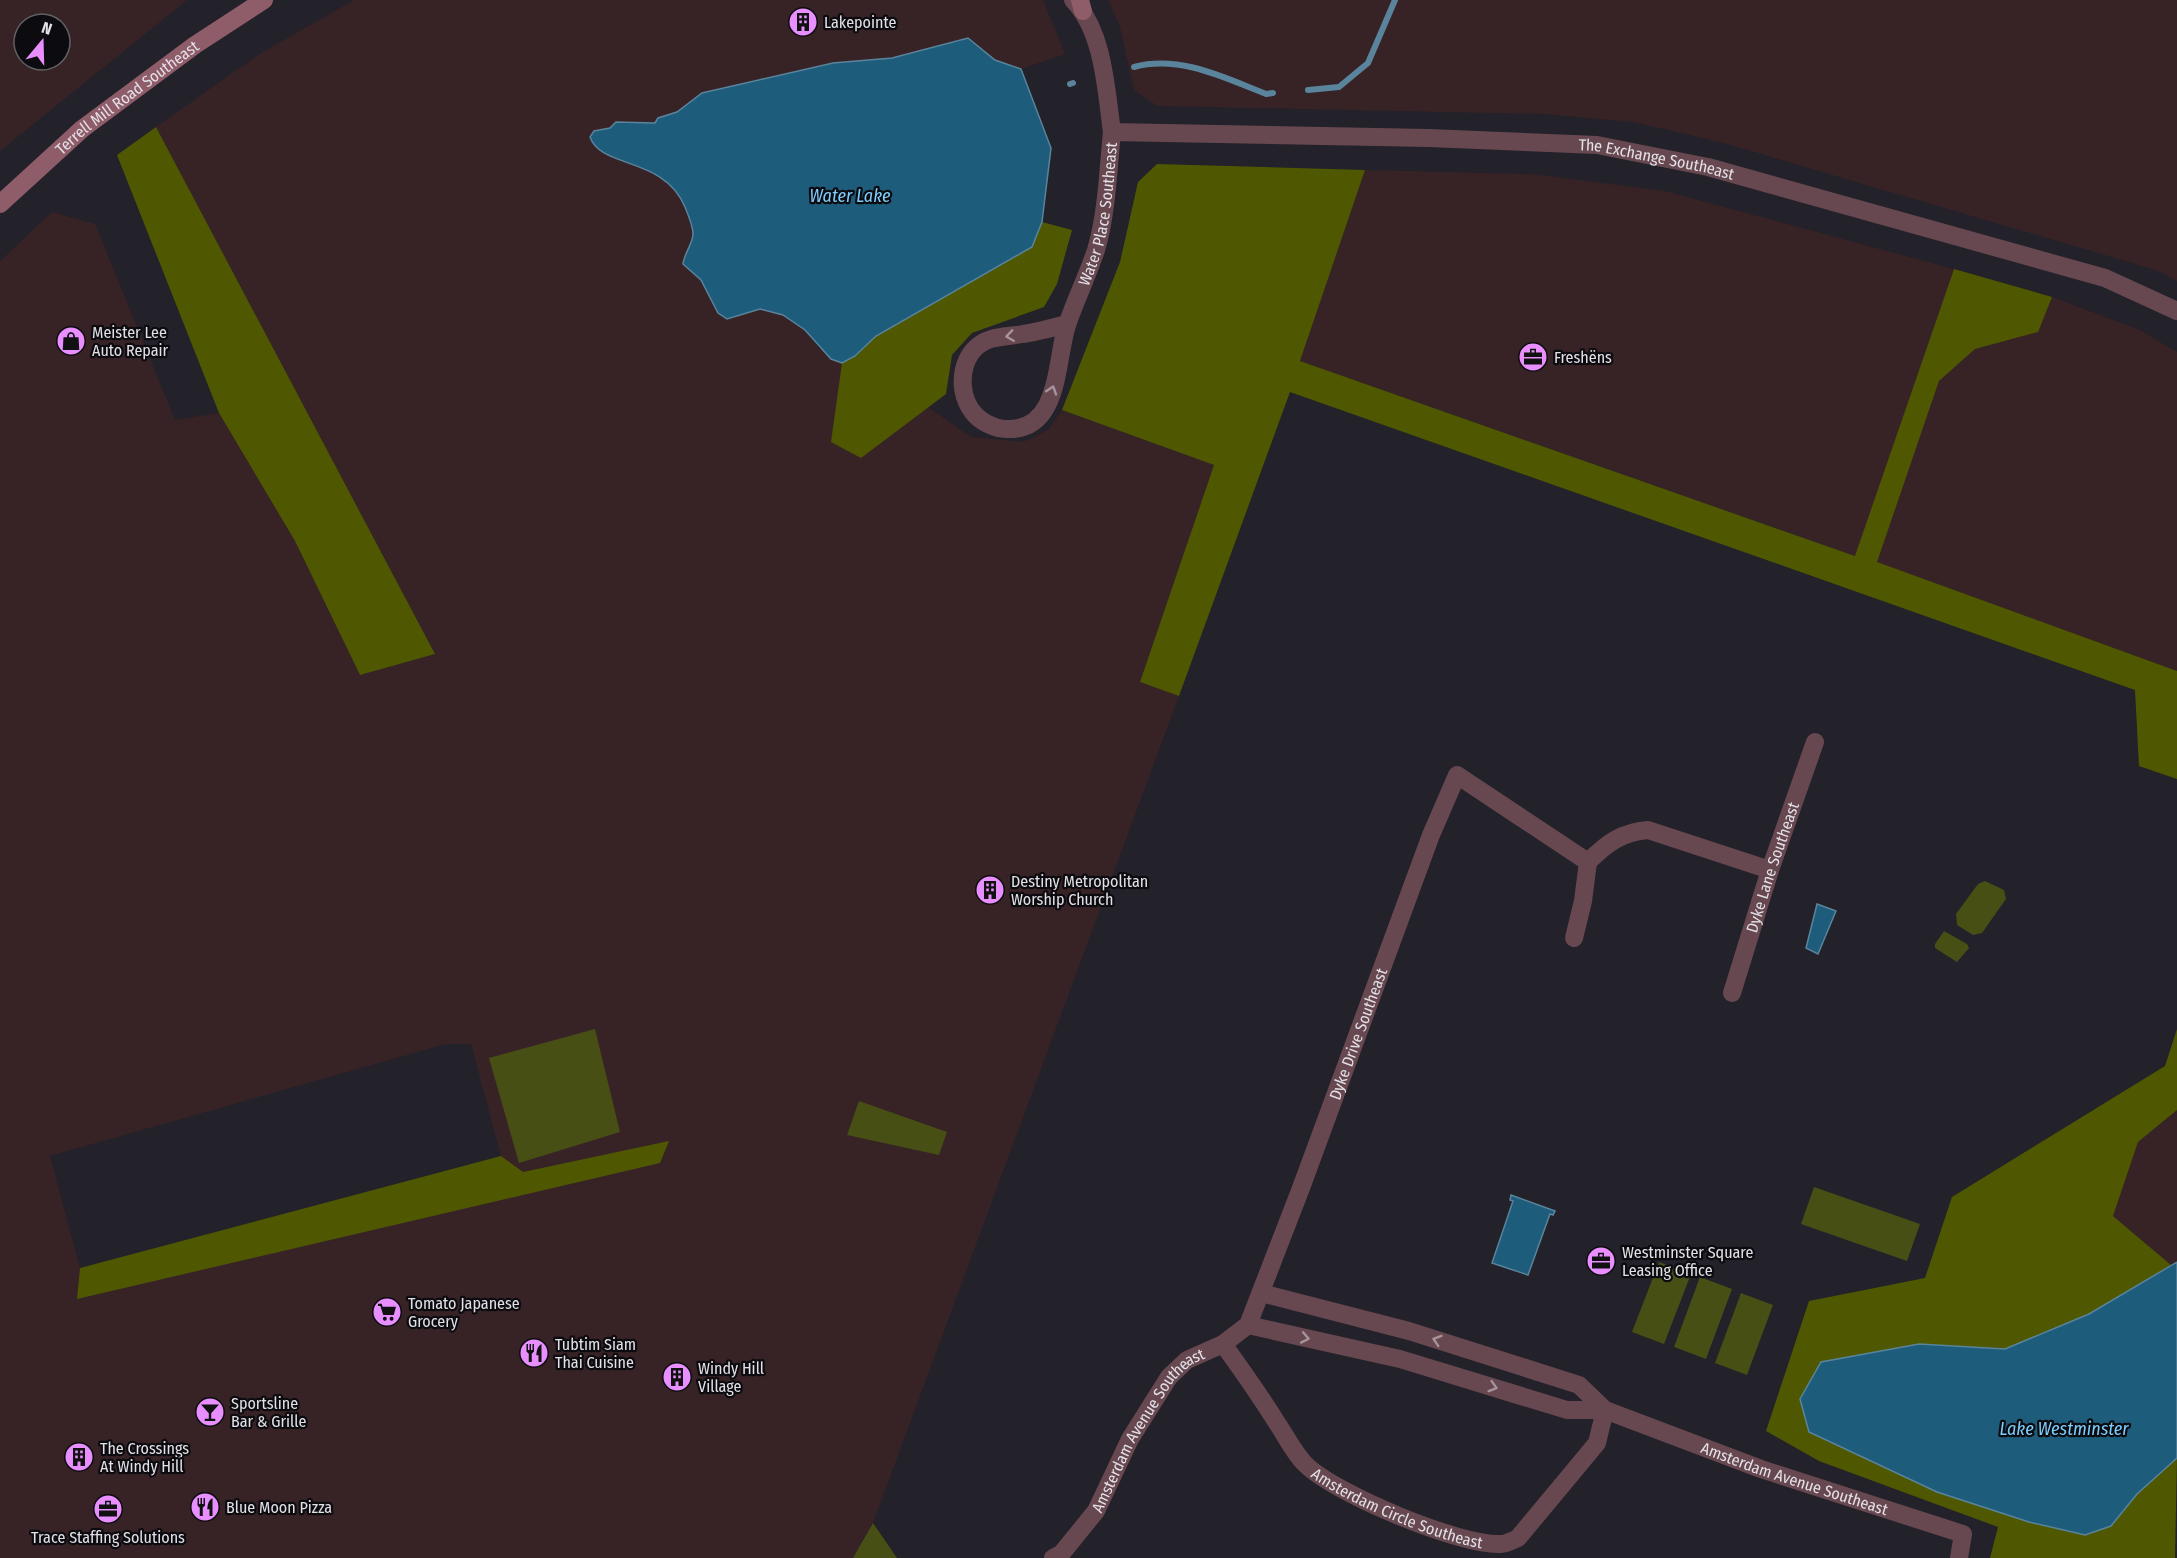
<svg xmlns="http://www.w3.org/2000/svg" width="2177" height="1558" font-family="'Fira Sans Condensed',sans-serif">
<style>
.commercial{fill:#372326;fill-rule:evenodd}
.green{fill:#474f15}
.forest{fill:#4f5800}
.water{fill:#1e5c7c;stroke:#59849c;stroke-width:1.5}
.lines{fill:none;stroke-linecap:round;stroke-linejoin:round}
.stream{stroke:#59849c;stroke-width:6}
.minor{stroke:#684850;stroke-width:18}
.tertiary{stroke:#684850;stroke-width:18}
.secondary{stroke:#8f5c6a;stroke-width:18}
.oneway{stroke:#a6949c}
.labels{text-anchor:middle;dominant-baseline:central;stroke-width:4.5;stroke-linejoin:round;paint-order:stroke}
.poi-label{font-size:16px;fill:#e3e1e7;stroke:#0c0b0f;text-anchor:start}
.street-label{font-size:16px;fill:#e3e1e7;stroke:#0c0b0f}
.water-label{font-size:18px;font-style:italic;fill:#7dcefe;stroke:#0c0b0f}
</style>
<rect width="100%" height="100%" fill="#232129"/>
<g class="commercial">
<path d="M0 0H187L0 151ZM24 24H60V60H24Z"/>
<path d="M354 0H1043L1065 54 1021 69 995 60 968 39 892 58 833 63 702 93 677 112 658 118 655 124 616 122 610 128 594 131 619 160 637 164 673 185 682 200 694 235 683 264 701 280 718 313 760 309 783 315 805 330 819 349 855 356 971 437 1023 442 1048 430 1062 410 1214 465 1140 682 1179 696 873 1523 853 1558H0V261L52 212 95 224 175 420 219 413 295 541 360 675 435 654 156 127 261 53ZM446 1044H471L501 1156 523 1172 668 1142 77 1298 80 1268 50 1156Z"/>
<polygon points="1108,0 2177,0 2177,281 2156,270 1724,143 1633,122 1544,114 1157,106 1134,90 1120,27"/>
<polygon points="1365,170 1531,174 1665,191 1954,269 1856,556 1300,361"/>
<polygon points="2052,297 2140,330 2177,352 2177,671 1876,562 1939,381 1975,349 2037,332"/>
<polygon points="2177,1110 2177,1262 2171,1265 2113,1216 2138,1142"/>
</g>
<g class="green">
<polygon points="1985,881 2004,890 2006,899 1982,933 1973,935 1957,925 1956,914 1978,884"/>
<polygon points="1944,931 1967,944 1969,948 1957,962 1935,948 1935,944"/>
<polygon points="595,1029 620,1132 519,1163 489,1058"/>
<polygon points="859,1101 947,1132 939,1155 847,1135"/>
<polygon points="1814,1187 1920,1224 1907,1261 1801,1224"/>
<polygon points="1659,1262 1691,1274 1664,1344 1632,1332"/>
<polygon points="1700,1277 1732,1289 1706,1359 1674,1347"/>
<polygon points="1741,1293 1773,1305 1747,1375 1715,1363"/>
<polygon points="873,1523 897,1558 853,1558"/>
</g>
<g class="forest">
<polygon points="156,127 435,654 360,675 295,541 219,413 117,155"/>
<polygon points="1157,164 1365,170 1300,361 1855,556 1954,269 2052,297 2038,332 1975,349 1939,381 1877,562 2177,671 2177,779 2139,766 2135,690 1290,392 1179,696 1140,682 1214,465 1062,410 1120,262 1138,182"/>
<polygon points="1042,222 1072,230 1057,284 1044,307 972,333 952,355 946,394 861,458 831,442 842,363 855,356 876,336 1032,247"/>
<polygon points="2177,1029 2177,1110 2138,1142 2113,1216 2171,1265 2089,1314 2005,1349 1919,1344 1809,1432 1937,1492 2029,1522 2085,1535 2111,1526 2137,1494 2177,1458 2175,1558 1990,1558 1998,1527 1819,1461 1766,1431 1809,1301 1925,1278 1952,1197 2165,1066"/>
<polygon points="669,1141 660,1163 77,1299 80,1268 501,1156 523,1172"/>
</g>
<g class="water">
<path d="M968 38 995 60 1021 69 1051 148 1042 222 1032 247 876 336 855 356 842 363 831 359 805 330 783 315 760 309 727 319 718 313 701 280 683 264C684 254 693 243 693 234 693 225 688 215 685 207 664 156 601 169 590 137L594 131 610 128 616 122 655 123 658 118 677 112 702 93 833 63 892 58Z"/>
<polygon points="1817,904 1836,911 1818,954 1806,948"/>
<polygon points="1511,1195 1555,1211 1553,1215 1550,1214 1528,1275 1492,1263 1513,1201 1510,1200"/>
<polygon points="2177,1262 2177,1458 2137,1494 2111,1526 2085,1535 2029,1522 1937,1492 1809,1432 1800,1399 1821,1362 1919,1344 2005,1349 2089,1314"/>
</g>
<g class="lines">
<g class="stream">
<path d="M1134 67C1180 55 1223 77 1266 94L1273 93"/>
<polyline points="1070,84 1073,83"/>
<polyline points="1308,90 1339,87 1368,63 1395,0"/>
</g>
<g class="minor">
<path id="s1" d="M1067 324C1052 328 1037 332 1023 334 1012 336 1001 336 991 339 961 348 955 388 972 411 979 421 994 429 1007 429 1062 431 1055 357 1068 322 1077 297 1088 274 1096 250 1107 213 1108 170 1112 132"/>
<polyline points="1574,938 1583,901 1588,862"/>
<path id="s2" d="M1732 993 1770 870 1815 742"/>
<polyline points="1261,1293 1409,1331 1579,1385 1605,1410"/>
<path id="s3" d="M1248 1325 1400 1359 1567 1410H1605L1761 1469 1963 1534 1959 1558"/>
<path id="s4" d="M1223 1344C1242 1370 1260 1396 1277 1423 1286 1436 1294 1453 1305 1464 1335 1494 1460 1546 1501 1544 1507 1544 1513 1540 1518 1538L1597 1443 1605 1410"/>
<path id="s5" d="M1053 1558 1062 1553 1096 1511 1130 1439 1169 1377 1187 1360 1223 1344 1248 1325 1301 1188 1431 835 1457 775 1588 862C1607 843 1622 832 1648 830L1770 870"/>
</g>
<path class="tertiary" id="s6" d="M1073 0C1104 32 1106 90 1112 132L1429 138 1597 145 1708 167 2105 278 2177 311"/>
<g class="secondary">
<polyline points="1080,0 1083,11"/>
<path id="s7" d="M0 204 82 129 195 45 264 0"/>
</g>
</g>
<defs><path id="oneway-chevron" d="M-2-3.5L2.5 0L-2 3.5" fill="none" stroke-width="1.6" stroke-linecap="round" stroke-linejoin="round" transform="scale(1.5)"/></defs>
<g class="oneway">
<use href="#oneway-chevron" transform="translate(1010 336) rotate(172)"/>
<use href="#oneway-chevron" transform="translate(1052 390) rotate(-72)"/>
<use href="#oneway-chevron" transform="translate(1305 1338) rotate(11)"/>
<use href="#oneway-chevron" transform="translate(1437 1340) rotate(-162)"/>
<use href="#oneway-chevron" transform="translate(1493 1387) rotate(17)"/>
</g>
<defs>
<g id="building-disc" transform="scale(1.5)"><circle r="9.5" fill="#e88eff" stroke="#0c0b0f"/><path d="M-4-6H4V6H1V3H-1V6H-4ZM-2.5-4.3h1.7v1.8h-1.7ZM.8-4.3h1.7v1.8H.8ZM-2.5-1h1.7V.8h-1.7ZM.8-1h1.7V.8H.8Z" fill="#111"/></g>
<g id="shop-disc" transform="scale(1.5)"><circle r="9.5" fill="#e88eff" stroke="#0c0b0f"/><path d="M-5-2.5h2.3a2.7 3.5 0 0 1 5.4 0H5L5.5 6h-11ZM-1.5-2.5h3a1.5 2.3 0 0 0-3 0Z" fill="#111"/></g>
<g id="office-disc" transform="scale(1.5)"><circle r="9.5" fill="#e88eff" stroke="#0c0b0f"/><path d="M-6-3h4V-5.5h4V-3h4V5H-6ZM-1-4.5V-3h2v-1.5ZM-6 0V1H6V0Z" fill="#111"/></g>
<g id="supermarket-disc" transform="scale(1.5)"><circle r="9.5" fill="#e88eff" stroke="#0c0b0f"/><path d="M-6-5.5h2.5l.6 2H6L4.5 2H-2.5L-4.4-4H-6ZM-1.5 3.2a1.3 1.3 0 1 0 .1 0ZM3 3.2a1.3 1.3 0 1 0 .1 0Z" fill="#111"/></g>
<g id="restaurant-disc" transform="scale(1.5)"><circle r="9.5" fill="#e88eff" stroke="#0c0b0f"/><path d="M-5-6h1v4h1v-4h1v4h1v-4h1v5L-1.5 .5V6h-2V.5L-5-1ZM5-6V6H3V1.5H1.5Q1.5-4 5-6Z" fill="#111"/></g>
<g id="bar-disc" transform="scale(1.5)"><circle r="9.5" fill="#e88eff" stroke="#0c0b0f"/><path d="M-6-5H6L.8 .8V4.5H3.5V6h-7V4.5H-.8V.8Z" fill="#111"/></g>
</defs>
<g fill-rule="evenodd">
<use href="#building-disc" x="803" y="22"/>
<use href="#shop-disc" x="71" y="341"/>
<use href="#office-disc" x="1533" y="357"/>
<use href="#building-disc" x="990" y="890"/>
<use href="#office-disc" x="1601" y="1261"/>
<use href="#supermarket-disc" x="387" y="1312"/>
<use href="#restaurant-disc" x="534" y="1353"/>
<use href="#building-disc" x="677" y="1377"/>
<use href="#bar-disc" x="210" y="1412"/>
<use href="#building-disc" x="79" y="1457"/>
<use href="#restaurant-disc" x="205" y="1507"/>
<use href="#office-disc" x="108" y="1509"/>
</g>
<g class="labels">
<g class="poi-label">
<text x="824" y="22">Lakepointe</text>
<text x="92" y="332">Meister Lee<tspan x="92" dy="18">Auto Repair</tspan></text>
<text x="1554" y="357">Freshëns</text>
<text x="1011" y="881">Destiny Metropolitan<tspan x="1011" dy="18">Worship Church</tspan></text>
<text x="1622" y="1252">Westminster Square<tspan x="1622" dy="18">Leasing Office</tspan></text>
<text x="408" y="1303">Tomato Japanese<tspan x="408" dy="18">Grocery</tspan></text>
<text x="555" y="1344">Tubtim Siam<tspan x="555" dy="18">Thai Cuisine</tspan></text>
<text x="698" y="1368">Windy Hill<tspan x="698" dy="18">Village</tspan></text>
<text x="231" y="1403">Sportsline<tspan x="231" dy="18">Bar &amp; Grille</tspan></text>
<text x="100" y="1448">The Crossings<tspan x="100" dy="18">At Windy Hill</tspan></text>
<text x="226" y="1507">Blue Moon Pizza</text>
<text x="108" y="1537" text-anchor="middle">Trace Staffing Solutions</text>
</g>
<g class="street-label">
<text stroke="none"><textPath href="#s7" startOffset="166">Terrell Mill Road Southeast</textPath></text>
<text stroke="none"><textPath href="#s6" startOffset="686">The Exchange Southeast</textPath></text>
<text stroke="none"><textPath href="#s1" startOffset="453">Water Place Southeast</textPath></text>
<text stroke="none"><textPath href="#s2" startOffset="132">Dyke Lane Southeast</textPath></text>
<text stroke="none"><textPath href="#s5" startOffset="624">Dyke Drive Southeast</textPath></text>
<text stroke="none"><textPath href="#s5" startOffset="162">Amsterdam Avenue Southeast</textPath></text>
<text stroke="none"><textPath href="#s3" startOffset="570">Amsterdam Avenue Southeast</textPath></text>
<text stroke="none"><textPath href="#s4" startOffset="249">Amsterdam Circle Southeast</textPath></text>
</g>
<g class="water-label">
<text x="850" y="196">Water Lake</text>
<text x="2064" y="1429">Lake Westminster</text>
</g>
</g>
<g transform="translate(42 42) rotate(19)"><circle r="28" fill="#0c0b0f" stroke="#626165" stroke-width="1.5"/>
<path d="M0-4.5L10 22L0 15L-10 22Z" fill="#e88eff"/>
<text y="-9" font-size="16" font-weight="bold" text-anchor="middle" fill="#e3e1e7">N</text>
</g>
</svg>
